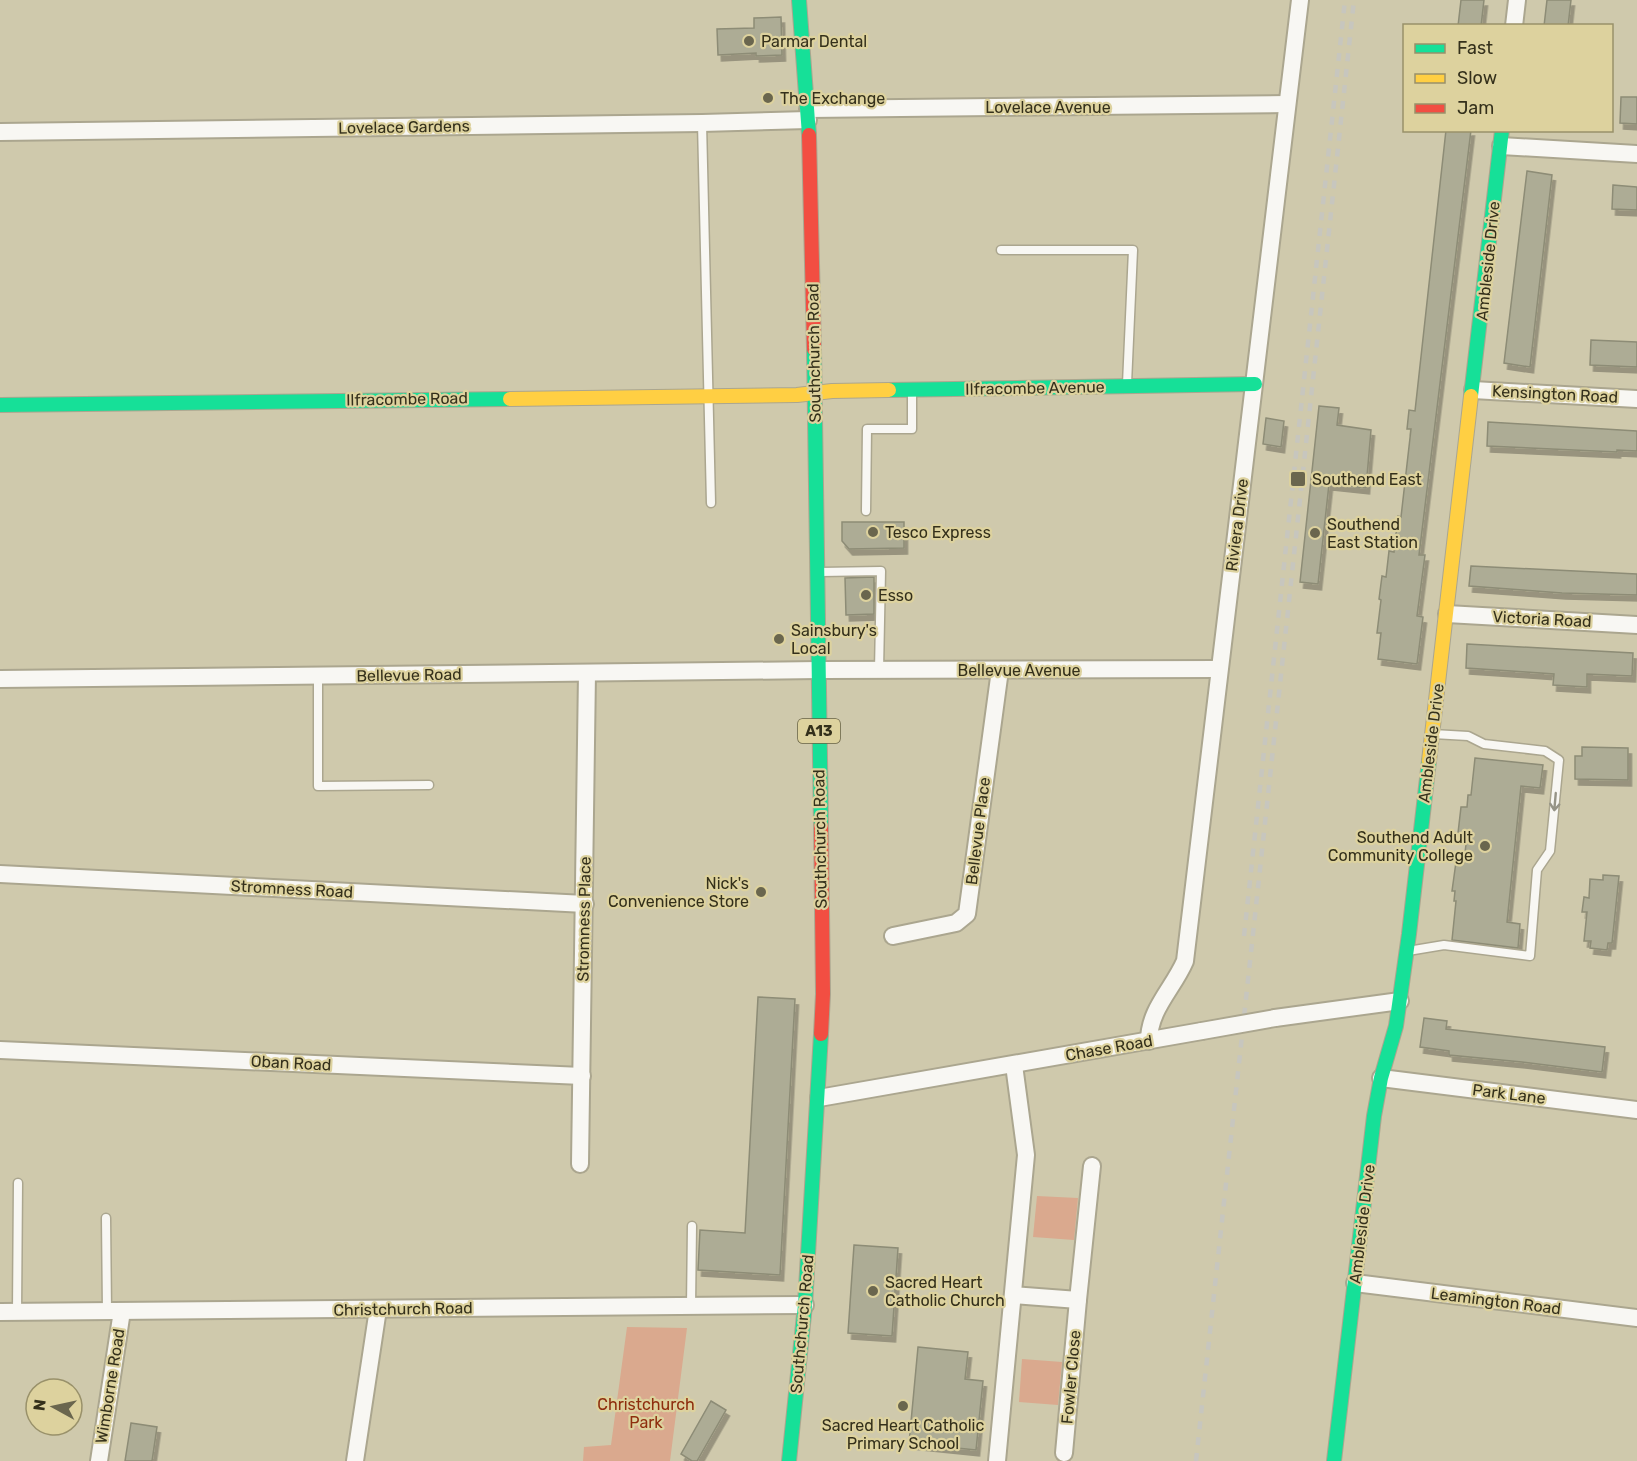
<svg xmlns="http://www.w3.org/2000/svg" width="1637" height="1461" font-family="Rubik,sans-serif">
<style>
.green{fill:#daa98e}
.building{fill:#adac95;stroke:#8d8c76;stroke-width:1.5;filter:url(#shadow)}
.lines{fill:none;stroke-linecap:round;stroke-linejoin:round}
.lane-casing{stroke:#aba68f;stroke-width:11}
.street-casing{stroke:#aba68f;stroke-width:20}
.fast-casing{stroke:#aba68f;stroke-width:16}
.slow-casing{stroke:#aba68f;stroke-width:16}
.jam-casing{stroke:#aba68f;stroke-width:16}
.lane{stroke:#f8f7f3;stroke-width:8}
.street{stroke:#f8f7f3;stroke-width:16}
.fast{stroke:#16e098;stroke-width:14}
.slow{stroke:#ffcf43;stroke-width:14}
.jam{stroke:#f24e42;stroke-width:14}
.rail{stroke:#c7c6be;stroke-width:4.5;stroke-dasharray:8 8;stroke-linecap:butt}
.street-bridge-casing{stroke:#aba68f;stroke-width:20;stroke-linecap:butt}
.street-bridge{stroke:#f8f7f3;stroke-width:16}
.oneway{stroke:#969487}
.poi-dot{fill:#6a664e;stroke:#ddd29e;stroke-width:2}
.labels{text-anchor:middle;dominant-baseline:central;stroke-width:4.5;stroke-linejoin:round;paint-order:stroke}
.shield{fill:#ddd29e;stroke:#676142;stroke-width:1.5}
.shield-label{font-size:15px;font-weight:bold;fill:#34301b}
.poi-label{font-size:16px;fill:#34301b;stroke:#ddd29e;text-anchor:start}
.street-label{font-size:16px;fill:#34301b;stroke:#ddd29e}
.park-label{font-size:16px;fill:#8e2e0e;stroke:#ddd29e}
</style>
<defs>
<filter id="shadow"><feDropShadow dx="3.5" dy="6" stdDeviation="0" flood-color="#0004"/></filter>
</defs>
<rect width="100%" height="100%" fill="#cfc9ac"/>
<g class="green">
<polygon points="1037,1196 1078,1198 1074,1240 1033,1237"/>
<polygon points="627,1327 687,1328 670,1461 583,1461 584,1447 611,1445"/>
<polygon points="1022,1359 1062,1362 1058,1405 1019,1402"/>
</g>
<g class="building">
<polygon points="1461,0 1484,0 1481,26 1458,26"/>
<polygon points="1547,0 1571,0 1568,26 1544,26"/>
<polygon points="781,17 782,55 756,56 756,53 718,55 717,29 754,28 754,18"/>
<polygon points="1621,97 1637,97 1637,124 1620,123"/>
<polygon points="1446,130 1471,130 1419,555 1425,555 1417,616 1423,617 1417,664 1378,659 1381,633 1377,633 1381,600 1379,599 1382,576 1386,577 1389,551 1394,552 1398,516 1401,517 1411,429 1407,429 1409,410 1415,411"/>
<polygon points="1527,171 1552,175 1530,367 1504,363"/>
<polygon points="1613,185 1637,187 1637,210 1612,209"/>
<polygon points="1591,340 1637,342 1637,367 1590,365"/>
<polygon points="1319,406 1339,408 1337,425 1371,430 1366,488 1329,484 1318,584 1300,582"/>
<polygon points="1266,418 1284,421 1281,447 1263,444"/>
<polygon points="1488,422 1637,431 1637,451 1617,450 1617,452 1487,446"/>
<polygon points="842,522 904,522 904,548 849,549 842,541"/>
<polygon points="1471,566 1637,574 1637,595 1562,593 1469,586"/>
<polygon points="874,577 874,614 846,615 845,578"/>
<polygon points="1467,644 1633,653 1632,676 1587,674 1587,687 1553,685 1554,674 1466,668"/>
<polygon points="1582,747 1628,748 1628,780 1575,779 1575,756 1582,756"/>
<polygon points="1475,758 1543,765 1540,788 1521,786 1507,922 1520,924 1518,948 1452,940 1456,901 1454,901 1455,891 1452,891 1456,862 1464,863 1467,834 1458,833 1461,807 1467,807 1468,795 1471,795"/>
<polygon points="1603,875 1619,876 1612,943 1608,943 1607,950 1590,948 1591,941 1584,941 1587,912 1582,912 1584,897 1589,898 1590,879 1603,880"/>
<polygon points="758,997 795,999 780,1275 698,1270 700,1230 745,1233"/>
<polygon points="1424,1018 1447,1021 1446,1029 1605,1047 1602,1072 1522,1062 1449,1055 1449,1051 1420,1047"/>
<polygon points="854,1245 898,1248 892,1336 848,1333"/>
<polygon points="918,1347 968,1352 965,1379 983,1381 976,1450 909,1443"/>
<polygon points="711,1401 726,1410 697,1461 692,1461 681,1454"/>
<polygon points="131,1423 157,1427 152,1461 125,1461"/>
</g>
<g class="lines">
<g class="lane-casing">
<g id="lane">
<polyline points="702,123 711,503"/>
<polyline points="1001,250 1133,250 1127,384"/>
<polyline points="866,511 867,429 912,429 912,390"/>
<polyline points="821,572 881,571 879,670"/>
<polyline points="318,676 318,786 429,785"/>
<polyline points="1408,951 1444,945 1530,956 1537,870 1550,851 1559,760 1545,751 1484,744 1468,736 1433,734"/>
<polyline points="106,1218 107,1311"/>
<polyline points="691,1306 692,1226"/>
<polyline points="17,1312 18,1183"/>
</g>
</g>
<g class="street-casing">
<g id="street">
<polyline points="1514,26 1517,0"/>
<polyline points="808,109 1287,104"/>
<polyline points="0,132 702,123 808,120"/>
<polyline points="1501,146 1637,154"/>
<polyline points="1473,390 1637,399"/>
<polyline points="1447,614 1637,625"/>
<polyline points="0,679 819,670 1219,669"/>
<polyline points="0,874 585,904"/>
<polyline points="893,936 956,923 967,914 1000,670"/>
<polyline points="1275,1018 1400,1001"/>
<path d="M1149 1041C1149 1009 1173 989 1185 961L1300 0"/>
<polyline points="0,1050 582,1076"/>
<polyline points="1381,1078 1637,1110"/>
<polyline points="819,1098 1202,1031"/>
<polyline points="580,1164 587,673"/>
<polyline points="1355,1283 1637,1318"/>
<polyline points="1013,1295 1078,1300 1092,1166"/>
<polyline points="0,1312 805,1305"/>
<polyline points="1064,1453 1078,1300"/>
<polyline points="99,1461 122,1311"/>
<polyline points="355,1461 378,1309"/>
<polyline points="997,1461 1026,1155 1014,1065"/>
</g>
</g>
<g class="fast-casing">
<g id="fast">
<polyline points="799,0 809,135"/>
<polyline points="814,349 821,826"/>
<polyline points="889,390 1255,384"/>
<polyline points="1471,396 1502,130"/>
<polyline points="0,405 510,399"/>
<polyline points="789,1461 805,1305 821,1034"/>
<polyline points="1334,1461 1374,1116 1381,1078 1396,1026 1409,934 1429,761"/>
</g>
</g>
<g class="slow-casing">
<g id="slow">
<polyline points="510,399 797,395 832,391 889,390"/>
<polyline points="1429,761 1471,396"/>
</g>
</g>
<g class="jam-casing">
<g id="jam">
<polyline points="809,135 814,349"/>
<polyline points="821,826 823,994 821,1034"/>
</g>
</g>
<use href="#lane" class="lane"/>
<use href="#street" class="street"/>
<use href="#fast" class="fast"/>
<use href="#slow" class="slow"/>
<use href="#jam" class="jam"/>
<g class="rail">
<polyline points="1244,936 1345,0"/>
<polyline points="1196,1461 1354,0"/>
</g>
<g class="street-bridge-casing">
<polyline id="street-bridge" points="1202,1031 1275,1018"/>
</g>
<use href="#street-bridge" class="street-bridge"/>
</g>
<defs><path id="oneway-shaft" d="M-6 0H5M1.5-3L5.5 0L1.5 3" fill="none" stroke-width="1.6" stroke-linecap="round" stroke-linejoin="round" transform="scale(1.5)"/></defs>
<use class="oneway" href="#oneway-shaft" transform="translate(1555 802) rotate(95)"/>
<g class="poi-dot">
<circle cx="749" cy="41" r="6"/>
<circle cx="768" cy="98" r="6"/>
<rect x="1290" y="471" width="16" height="16" rx="3"/>
<circle cx="873" cy="532" r="6"/>
<circle cx="1315" cy="533" r="6"/>
<circle cx="866" cy="595" r="6"/>
<circle cx="779" cy="639" r="6"/>
<circle cx="1485" cy="846" r="6"/>
<circle cx="761" cy="892" r="6"/>
<circle cx="873" cy="1291" r="6"/>
<circle cx="903" cy="1406" r="6"/>
</g>
<g class="labels">
<rect class="shield" x="798" y="719" width="42" height="24" rx="4.5"/>
<g class="shield-label">
<text x="819" y="731">A13</text>
</g>
<g class="poi-label">
<text x="761" y="41">Parmar Dental</text>
<text x="780" y="98">The Exchange</text>
<text x="1312" y="479">Southend East</text>
<text x="1327" y="524">Southend<tspan x="1327" dy="18">East Station</tspan></text>
<text x="885" y="532">Tesco Express</text>
<text x="878" y="595">Esso</text>
<text x="791" y="630">Sainsbury's<tspan x="791" dy="18">Local</tspan></text>
<text x="1473" y="837" text-anchor="end">Southend Adult<tspan x="1473" dy="18">Community College</tspan></text>
<text x="749" y="883" text-anchor="end">Nick's<tspan x="749" dy="18">Convenience Store</tspan></text>
<text x="885" y="1282">Sacred Heart<tspan x="885" dy="18">Catholic Church</tspan></text>
<text x="903" y="1425" text-anchor="middle">Sacred Heart Catholic<tspan x="903" dy="18">Primary School</tspan></text>
</g>
<g class="street-label">
<text x="1048" y="107">Lovelace Avenue</text>
<text transform="translate(404 127) rotate(-1)">Lovelace Gardens</text>
<text transform="translate(1488 261) rotate(-84)">Ambleside Drive</text>
<text transform="translate(814 353) rotate(-91)">Southchurch Road</text>
<text transform="translate(1035 388) rotate(-1)">Ilfracombe Avenue</text>
<text transform="translate(1555 394) rotate(3)">Kensington Road</text>
<text transform="translate(407 399) rotate(-1)">Ilfracombe Road</text>
<text transform="translate(1237 525) rotate(-83)">Riviera Drive</text>
<text transform="translate(1542 619) rotate(3)">Victoria Road</text>
<text x="1019" y="670">Bellevue Avenue</text>
<text transform="translate(409 675) rotate(-1)">Bellevue Road</text>
<text transform="translate(1431 743) rotate(-83)">Ambleside Drive</text>
<text transform="translate(978 831) rotate(-83)">Bellevue Place</text>
<text transform="translate(820 839) rotate(-91)">Southchurch Road</text>
<text transform="translate(292 889) rotate(3)">Stromness Road</text>
<text transform="translate(584 919) rotate(-89)">Stromness Place</text>
<text transform="translate(1109 1048) rotate(-10)">Chase Road</text>
<text transform="translate(291 1063) rotate(3)">Oban Road</text>
<text transform="translate(1509 1094) rotate(7)">Park Lane</text>
<text transform="translate(1362 1224) rotate(-83)">Ambleside Drive</text>
<text transform="translate(1496 1301) rotate(7)">Leamington Road</text>
<text transform="translate(403 1309) rotate(-1)">Christchurch Road</text>
<text transform="translate(802 1324) rotate(-85)">Southchurch Road</text>
<text transform="translate(1071 1377) rotate(-85)">Fowler Close</text>
<text transform="translate(110 1386) rotate(-81)">Wimborne Road</text>
</g>
<g class="park-label">
<text x="646" y="1404">Christchurch<tspan x="646" dy="18">Park</tspan></text>
</g>
</g>
<rect x="1403" y="24" width="210" height="108" fill="#ddd29e" stroke="#99916a" stroke-width="1.5"/>
<rect x="1415" y="44" width="30" height="9" fill="#16e098" stroke="#99916a" stroke-width="1.5"/>
<text x="1457" y="54" font-size="18" fill="#34301b">Fast</text>
<rect x="1415" y="74" width="30" height="9" fill="#ffcf43" stroke="#99916a" stroke-width="1.5"/>
<text x="1457" y="84" font-size="18" fill="#34301b">Slow</text>
<rect x="1415" y="104" width="30" height="9" fill="#f24e42" stroke="#99916a" stroke-width="1.5"/>
<text x="1457" y="114" font-size="18" fill="#34301b">Jam</text>
<g transform="translate(54 1407) rotate(278)"><circle r="28" fill="#ddd29e" stroke="#99916a" stroke-width="1.5"/>
<path d="M0-4.5L10 22L0 15L-10 22Z" fill="#6a664e"/>
<text y="-9" font-size="16" font-weight="bold" text-anchor="middle" fill="#34301b">N</text>
</g>
</svg>
